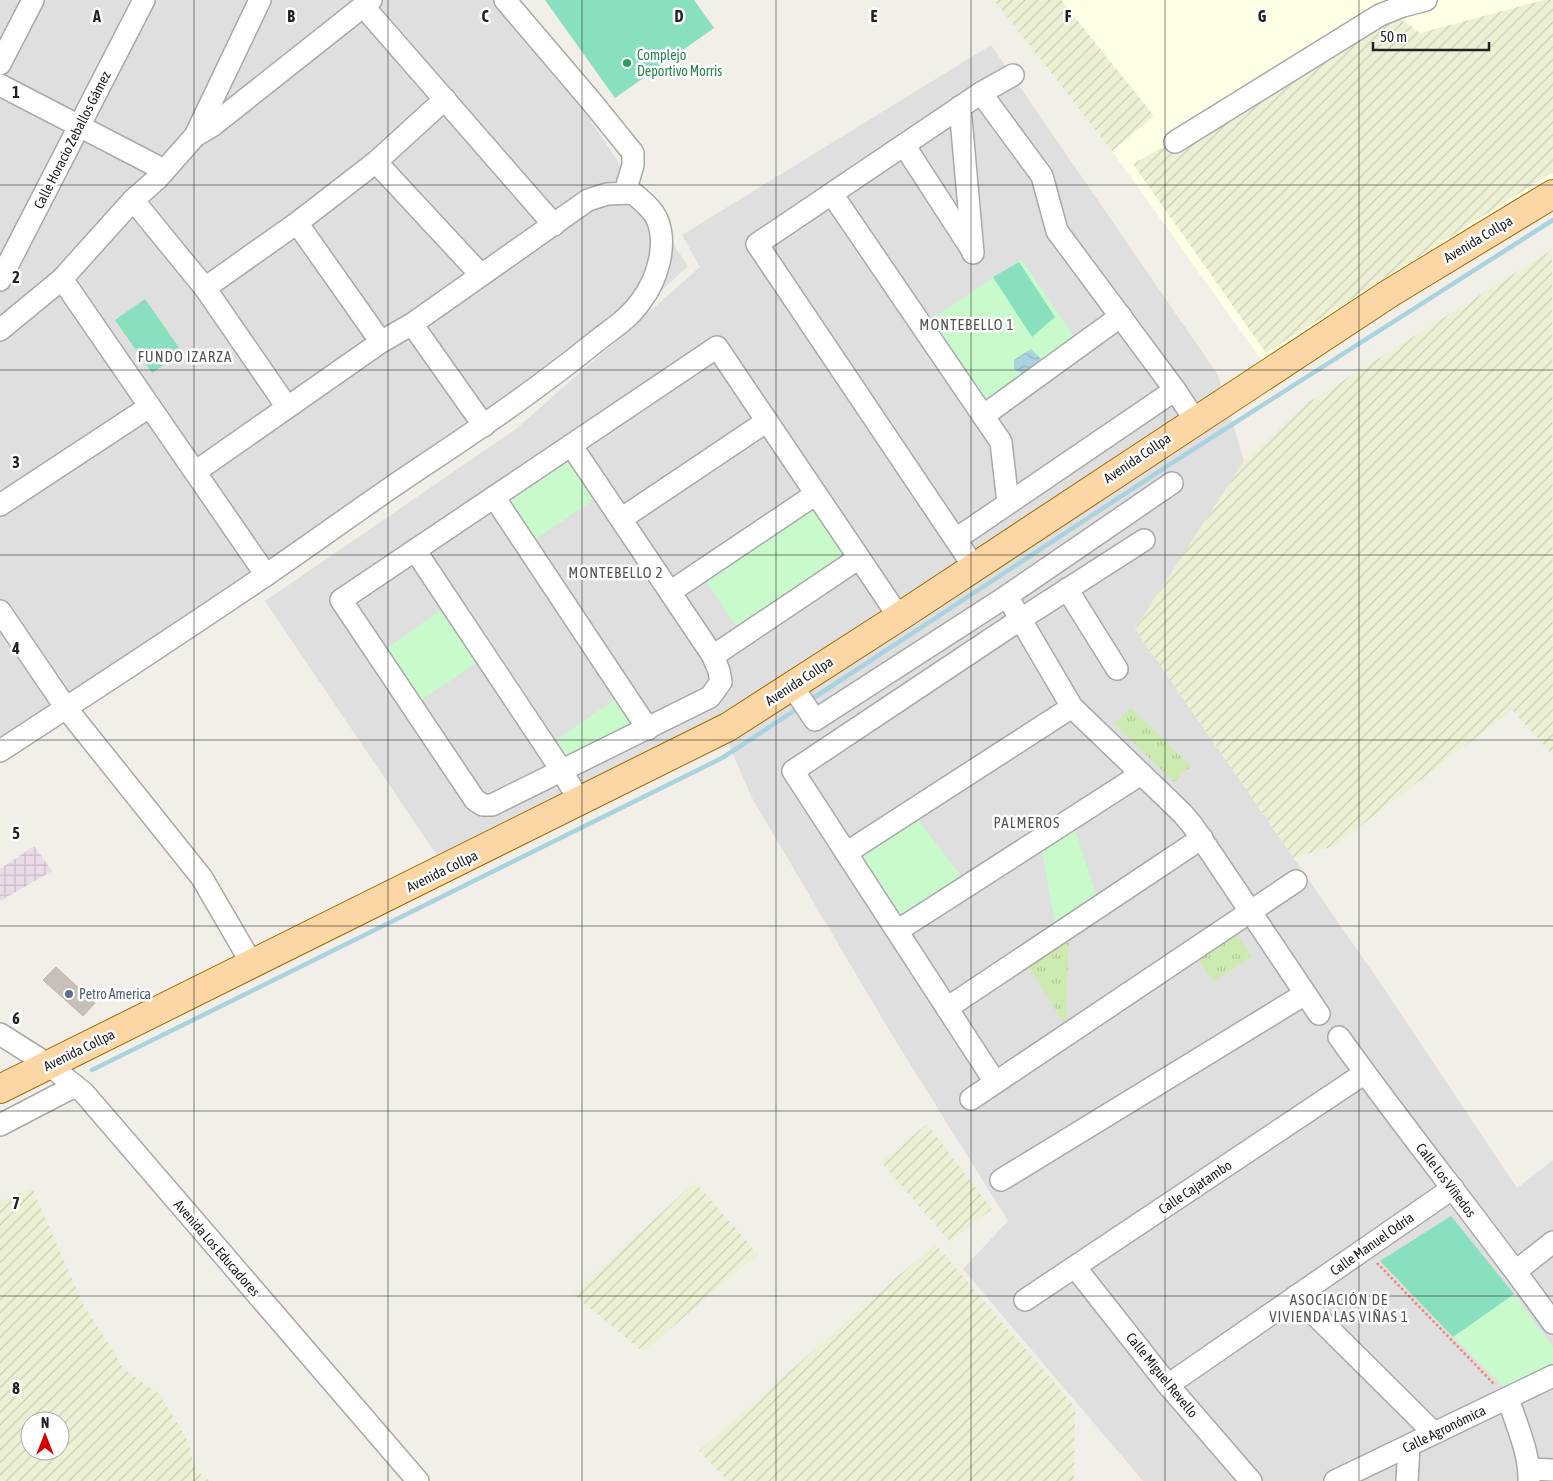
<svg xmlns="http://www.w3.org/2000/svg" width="1553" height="1481" font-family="'Asap Condensed',sans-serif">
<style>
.residential{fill:#e0dfdf}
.industrial{fill:url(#industrial-grid)}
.education{fill:#ffffe5}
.farmland{fill:url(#farmland-furrows);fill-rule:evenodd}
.grass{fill:url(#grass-tufts)}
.park{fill:#c8facc}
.pitch{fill:#88e0be}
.water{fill:url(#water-waves)}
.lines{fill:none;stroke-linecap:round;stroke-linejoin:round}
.stream{stroke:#aad3df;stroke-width:4.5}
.building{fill:#c7bfb8;stroke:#c4b6ab}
.minor-casing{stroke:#a9a9a9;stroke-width:24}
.major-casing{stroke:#a06b00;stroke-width:30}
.path{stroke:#fa8072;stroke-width:2.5;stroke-dasharray:2.5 2.5;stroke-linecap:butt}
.minor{stroke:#fff;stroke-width:21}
.major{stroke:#fcd6a4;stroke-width:28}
.grid{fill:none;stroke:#222;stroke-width:1;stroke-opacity:0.55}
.leisure-dot{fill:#2e9e5b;stroke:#fff;stroke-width:2}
.service-dot{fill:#5c6f8a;stroke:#fff;stroke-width:2}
.labels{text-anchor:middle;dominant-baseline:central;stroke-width:5;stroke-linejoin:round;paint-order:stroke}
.leisure-label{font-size:14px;fill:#27864d;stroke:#fff;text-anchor:start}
.street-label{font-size:14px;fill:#222;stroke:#fff}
.service-label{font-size:14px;fill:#4e5e75;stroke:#fff;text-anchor:start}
.neighbourhood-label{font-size:15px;letter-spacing:1px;fill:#555;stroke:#fff}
.grid-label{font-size:16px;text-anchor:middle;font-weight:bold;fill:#222;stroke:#fff;stroke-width:5;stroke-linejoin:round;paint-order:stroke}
</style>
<defs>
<pattern id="industrial-grid" width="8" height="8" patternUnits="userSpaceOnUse" patternTransform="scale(1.25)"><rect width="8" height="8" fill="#ebdbe8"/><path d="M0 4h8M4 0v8" fill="none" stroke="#c9bcc7"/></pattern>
<pattern id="farmland-furrows" width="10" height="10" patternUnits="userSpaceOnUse" patternTransform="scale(1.25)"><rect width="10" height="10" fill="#eef0d5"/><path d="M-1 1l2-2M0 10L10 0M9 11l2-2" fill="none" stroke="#ccceb7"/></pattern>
<pattern id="grass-tufts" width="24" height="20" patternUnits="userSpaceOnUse" patternTransform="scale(1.25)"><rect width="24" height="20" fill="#cdebb0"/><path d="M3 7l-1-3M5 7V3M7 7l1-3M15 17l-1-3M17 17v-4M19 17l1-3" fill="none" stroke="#b0c997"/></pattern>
<pattern id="water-waves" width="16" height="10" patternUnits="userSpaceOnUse" patternTransform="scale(1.25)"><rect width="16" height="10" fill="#aad3df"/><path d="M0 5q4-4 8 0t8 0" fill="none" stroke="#92b5bf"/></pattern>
</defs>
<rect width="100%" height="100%" fill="#f2efe9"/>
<g class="residential">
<polygon points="0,0 494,0 584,111 688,266 587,359 511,421 0,747"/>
<polygon points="991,45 1218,375 1244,461 1135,629 1383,987 1517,1188 1553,1160 1553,1481 1143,1481 963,1269 1008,1221 892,1035 752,798 719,722 442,863 265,601 516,429 700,267 682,235"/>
</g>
<polygon class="industrial" points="34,846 52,871 0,901 0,869"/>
<polygon class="education" points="994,0 1553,0 1553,186 1265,365 1112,151"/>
<g class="farmland">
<polygon points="994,0 1061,0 1154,116 1112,151"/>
<polygon points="1544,0 1553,0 1553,172 1266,353 1133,164 1397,16 1420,33"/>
<polygon points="1552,250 1553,755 1512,710 1334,846 1294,858 1135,629 1244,461 1309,402"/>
<polygon points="927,1124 992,1209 950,1242 881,1162"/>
<polygon points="695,1182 758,1254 643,1352 573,1294"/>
<path d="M32 1188 83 1304 125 1370 159 1394 188 1441 195 1470 210 1481H0V1201ZM30 1421H60V1451H30Z"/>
<polygon points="935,1244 1075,1407 1074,1481 728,1481 699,1451"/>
</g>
<g class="grass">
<polygon points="1131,708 1191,766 1174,782 1114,723"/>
<polygon points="1231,925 1252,957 1213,981 1192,951"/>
<polygon points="1069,933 1066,1027 1026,962"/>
</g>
<g class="park">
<polygon points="1021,259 1075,338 984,404 929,321"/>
<polygon points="571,456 598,497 531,542 503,500"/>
<polygon points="814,503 849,555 739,630 703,577"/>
<polygon points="444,608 479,661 417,703 383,651"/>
<polygon points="617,698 636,726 565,761 552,743"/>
<polygon points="916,817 962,877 896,920 855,854"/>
<polygon points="1074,826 1096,894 1055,922 1041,847"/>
<polygon points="1514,1294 1553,1347 1553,1363 1504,1387 1453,1337"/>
</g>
<g class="pitch">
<polygon points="545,0 694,0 714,28 615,98"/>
<polygon points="1019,262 1055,317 1032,337 993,277"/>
<polygon points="145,299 182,352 152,373 115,320"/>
<polygon points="1451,1216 1514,1294 1453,1337 1380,1261"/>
</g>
<polygon class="water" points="1031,349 1042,360 1023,374 1014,369 1014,360"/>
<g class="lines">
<g class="stream">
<polyline points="815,697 1175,461 1553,220"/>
<polyline points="92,1070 722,758 794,711"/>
</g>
</g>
<polygon class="building" points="56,967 95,1003 83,1016 43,980"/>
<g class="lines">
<g class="minor-casing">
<g id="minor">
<polyline points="505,0 591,101 633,153 633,165 625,192"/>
<polyline points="364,7 554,225"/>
<polyline points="0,64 33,0"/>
<polyline points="0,85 164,170"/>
<polyline points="981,93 1042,176 1057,231 1175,390 1195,420"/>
<polyline points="960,107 973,253"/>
<polyline points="195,136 212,126 371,0"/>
<polyline points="1175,142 1380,15 1403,6 1426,0"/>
<polyline points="904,145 972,250"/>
<polyline points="376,162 481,275"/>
<polyline points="832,194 1001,442 1008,503"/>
<polyline points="133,200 205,288 287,407"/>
<polyline points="297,223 381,342"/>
<polyline points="62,279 133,200 157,179 195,136 260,0"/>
<polyline points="0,280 144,0"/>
<polyline points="205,288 297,223 376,162 445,99"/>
<polyline points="412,324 484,426"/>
<polyline points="0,330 62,279 266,575"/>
<polyline points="983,416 1121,316"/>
<polyline points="571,445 713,656 719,671 721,682 710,697 492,805 483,805 475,800 341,600 717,347 899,617"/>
<polyline points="494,497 648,729"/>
<polyline points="0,505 149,407"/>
<polyline points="621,519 767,421"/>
<polyline points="956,539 1175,390"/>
<polyline points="415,550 562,771 580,802"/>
<polyline points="974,567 757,244 981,93 1013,75"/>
<polyline points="1067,589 1117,669"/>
<polyline points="670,592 816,494"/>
<polyline points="1007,596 1072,707 1182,813 1193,826 1319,1014"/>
<polyline points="0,611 66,708 202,878 252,964"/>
<polyline points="713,656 859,558"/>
<polyline points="792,686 815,720 1007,596 1172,483"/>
<path d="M0 751C89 693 178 635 266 575 319 539 370 501 423 466 482 427 539 388 594 343 610 330 629 319 641 301 657 280 668 245 657 219 652 208 642 201 633 193L607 194 588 200 412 324 381 342 195 472"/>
<polyline points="846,853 1072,707"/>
<polyline points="897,931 1141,774"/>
<polyline points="947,1008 1202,838"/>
<polyline points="0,1034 49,1065 84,1093 418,1481"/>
<path d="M1339 1037C1408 1134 1484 1226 1553 1323"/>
<polyline points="995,1082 793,771 1021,619 1144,540"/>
<polyline points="971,1099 1296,881"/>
<polyline points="0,1125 75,1086"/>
<polyline points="1001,1180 1305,994"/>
<polyline points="1075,1267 1168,1385 1251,1481"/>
<polyline points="1516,1271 1553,1242"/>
<polyline points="1296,1296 1434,1433"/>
<polyline points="1025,1300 1365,1073"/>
<polyline points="1168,1385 1453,1188"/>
<path d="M1508 1398C1516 1424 1530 1453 1529 1481"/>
<polyline points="1530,1469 1553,1470"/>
<polyline points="1335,1481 1553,1376"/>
<polyline points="1407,1481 1409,1446"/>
</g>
</g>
<g class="major-casing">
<polyline id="major" points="0,1089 728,727 899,617 1390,293 1553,194"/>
</g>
<polyline class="path" points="1377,1263 1495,1385"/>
<use href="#minor" class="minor"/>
<use href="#major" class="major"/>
</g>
<path class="grid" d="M194 0V1481M388 0V1481M582 0V1481M776 0V1481M971 0V1481M1165 0V1481M1359 0V1481M0 185H1553M0 370H1553M0 555H1553M0 740H1553M0 926H1553M0 1111H1553M0 1296H1553"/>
<circle class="leisure-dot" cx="627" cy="63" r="5"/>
<circle class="service-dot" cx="69" cy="994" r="5"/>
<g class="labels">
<g class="leisure-label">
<text x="637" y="55">Complejo<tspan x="637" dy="16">Deportivo Morris</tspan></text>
</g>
<g class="street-label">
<text transform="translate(72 140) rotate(-63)">Calle Horacio Zeballos Gámez</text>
<text transform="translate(1478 239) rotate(-31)">Avenida Collpa</text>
<text transform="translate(1137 458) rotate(-34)">Avenida Collpa</text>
<text transform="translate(799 681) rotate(-33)">Avenida Collpa</text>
<text transform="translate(442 871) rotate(-26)">Avenida Collpa</text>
<text transform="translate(79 1050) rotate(-26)">Avenida Collpa</text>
<text transform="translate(1446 1180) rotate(53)">Calle Los Viñedos</text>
<text transform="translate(1195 1187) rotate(-34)">Calle Cajatambo</text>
<text transform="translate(1372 1244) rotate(-35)">Calle Manuel Odría</text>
<text transform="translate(217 1248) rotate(49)">Avenida Los Educadores</text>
<text transform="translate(1162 1375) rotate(51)">Calle Miguel Revello</text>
<text transform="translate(1444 1429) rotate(-26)">Calle Agronómica</text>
</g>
<g class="service-label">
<text x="79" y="994">Petro America</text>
</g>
<g class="neighbourhood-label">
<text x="967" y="324">MONTEBELLO 1</text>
<text x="185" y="356">FUNDO IZARZA</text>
<text x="616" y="572">MONTEBELLO 2</text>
<text x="1027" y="822">PALMEROS</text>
<text x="1339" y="1299">ASOCIACIÓN DE<tspan x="1339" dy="17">VIVIENDA LAS VIÑAS 1</tspan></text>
</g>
</g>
<g class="grid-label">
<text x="97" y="22">A</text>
<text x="291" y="22">B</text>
<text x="485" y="22">C</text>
<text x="679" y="22">D</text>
<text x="874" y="22">E</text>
<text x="1068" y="22">F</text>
<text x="1262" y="22">G</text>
<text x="16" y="98">1</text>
<text x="16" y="283">2</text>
<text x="16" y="468">3</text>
<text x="16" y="654">4</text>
<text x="16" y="839">5</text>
<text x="16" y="1024">6</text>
<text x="16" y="1209">7</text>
<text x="16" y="1394">8</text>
</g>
<g transform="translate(45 1436)"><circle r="24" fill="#ffffff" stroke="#a7a7a7"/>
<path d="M0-4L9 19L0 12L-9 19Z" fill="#d40000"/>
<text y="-8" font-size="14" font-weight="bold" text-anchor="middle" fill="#222222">N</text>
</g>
<path d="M1373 42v8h116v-8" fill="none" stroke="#222222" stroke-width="2.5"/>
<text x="1380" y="42" font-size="15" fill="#222222" stroke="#ffffff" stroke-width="4" paint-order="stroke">50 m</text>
</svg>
